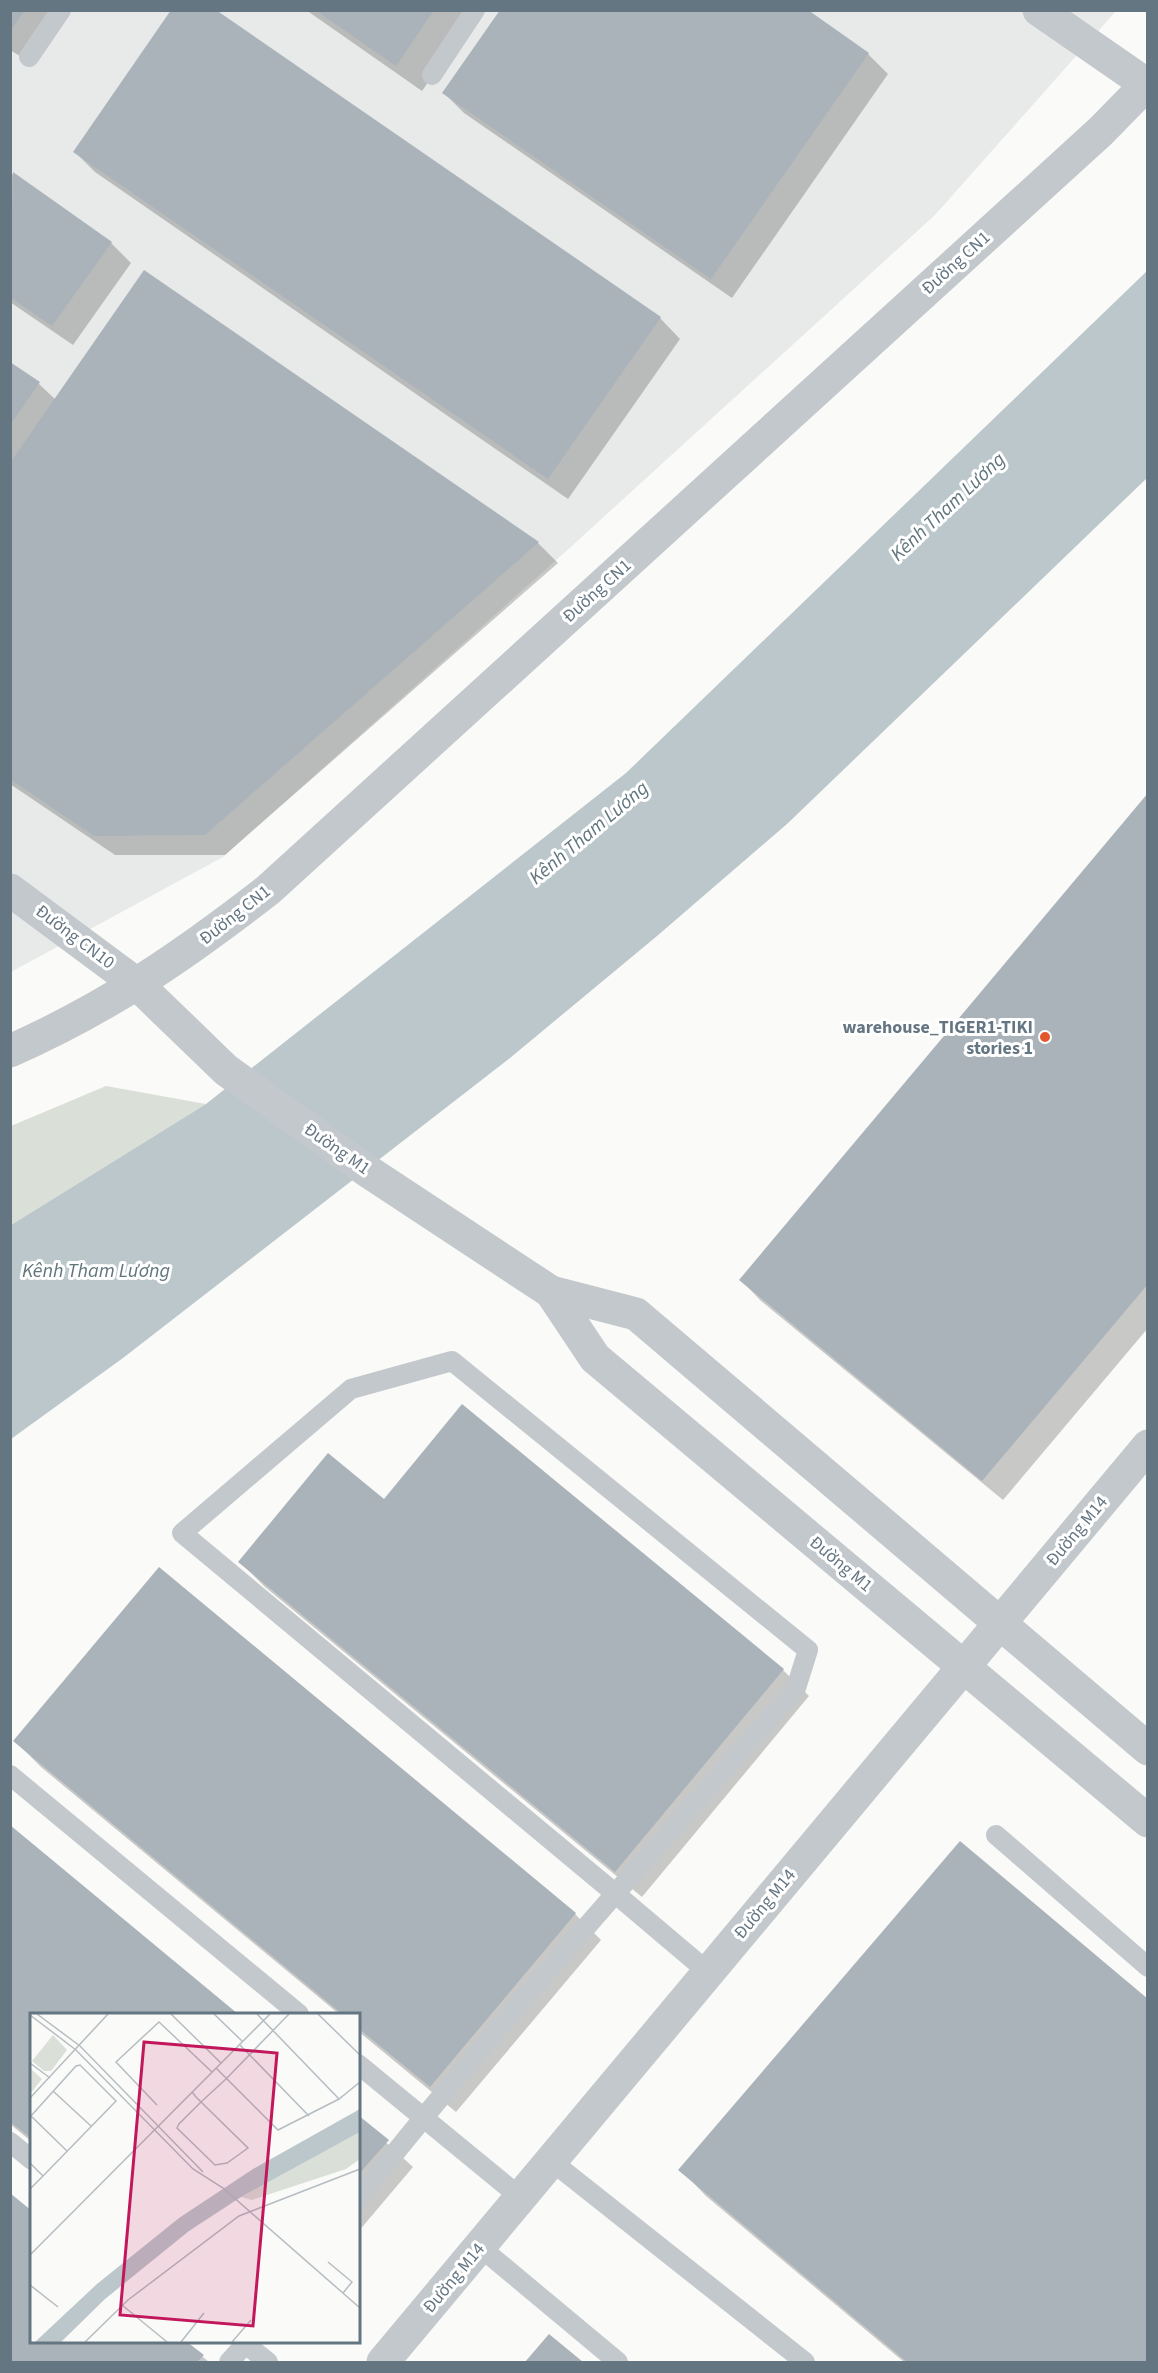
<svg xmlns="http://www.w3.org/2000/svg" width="1158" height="2373" font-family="'Source Sans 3',sans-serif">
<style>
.built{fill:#e8e9e9}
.green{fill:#dadfd7}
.water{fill:#bbc7cb}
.shadow{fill:#0003}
.building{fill:#aab3b9}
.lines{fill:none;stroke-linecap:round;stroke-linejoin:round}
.service{stroke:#c3c8cc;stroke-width:20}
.minor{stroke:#c3c8cc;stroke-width:33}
.tertiary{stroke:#c3c8cc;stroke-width:33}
.poi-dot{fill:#e4572e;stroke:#fff;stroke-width:2}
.labels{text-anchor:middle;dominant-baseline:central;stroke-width:6;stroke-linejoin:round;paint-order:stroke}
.street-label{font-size:18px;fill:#657683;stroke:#fff}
.poi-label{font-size:18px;font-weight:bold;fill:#657683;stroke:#fff;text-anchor:end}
.water-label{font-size:20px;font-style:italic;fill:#60757c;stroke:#fff}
.inset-road{fill:none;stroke:#b5bdc2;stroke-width:1.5}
.view{fill:#c2185b;fill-opacity:0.15;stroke:#c2185b;stroke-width:3}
.inset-edge{fill:none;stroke:#657683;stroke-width:3}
</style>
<rect width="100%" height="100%" fill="#fafaf8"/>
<polygon class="built" points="11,11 1116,11 935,215 563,554 223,857 11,972"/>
<polygon class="green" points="106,1086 206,1104 11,1225 11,1126"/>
<polygon class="water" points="1147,271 1147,478 787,824 657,936 510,1058 123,1358 11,1439 11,1225 206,1104 626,773"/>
<g class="shadow">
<polygon points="10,10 59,10 25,59 10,50"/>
<polygon points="306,10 478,10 422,91"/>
<polygon points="868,54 888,74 732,298 464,113 444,93"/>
<polygon points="75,152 660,318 680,339 568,499 95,172"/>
<polygon points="13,174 111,243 131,263 73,345 10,302 10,177"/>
<polygon points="144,273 538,543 558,563 225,855 115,855 10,784 10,364 39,384 56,400"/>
<polygon points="1148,795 1148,1328 1003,1500 761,1301 741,1280"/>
<polygon points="462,1406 783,1670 809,1696 642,1897 265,1587 240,1562 384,1501"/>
<polygon points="159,1569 575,1914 601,1940 456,2112 358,2031 358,2014 339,2014 41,1767 15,1741"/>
<polygon points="10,1827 236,2014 32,2014 32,2142 10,2124"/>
<polygon points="1148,2001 1148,2362 904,2362 706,2196 681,2170"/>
<polygon points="358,2117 413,2167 358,2232"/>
<polygon points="10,2195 32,2342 185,2342 209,2362 10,2362"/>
<polygon points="549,2336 581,2362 526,2362"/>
</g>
<g class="building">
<polygon points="10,10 25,10 10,31"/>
<polygon points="171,10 216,10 661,317 548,479 73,152"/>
<polygon points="315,10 434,10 396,66"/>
<polygon points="500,10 808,10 869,53 711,279 442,93"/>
<polygon points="13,172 112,242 52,326 10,297"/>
<polygon points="144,270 539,542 205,835 94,836 10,779 10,463"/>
<polygon points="10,362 40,382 10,425"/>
<polygon points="1148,793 1148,1284 982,1481 739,1280"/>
<polygon points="462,1404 784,1669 615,1872 238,1562 328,1453 384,1499"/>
<polygon points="159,1567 576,1913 430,2087 358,2028 358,2014 342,2014 13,1741"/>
<polygon points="10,1825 238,2014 32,2014 32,2139 10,2122"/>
<polygon points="960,1841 1148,1999 1148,2362 907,2362 678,2170"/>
<polygon points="358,2115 389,2140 358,2175"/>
<polygon points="10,2193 32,2211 32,2342 187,2342 204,2355 197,2362 10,2362"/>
<polygon points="549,2334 583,2362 525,2362"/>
</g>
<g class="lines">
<g class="service">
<polyline points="29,57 61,10"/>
<polyline points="432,75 475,10"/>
<polyline points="10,1775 299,2014"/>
<polyline points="996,1835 1148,1967"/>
<polyline points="358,2064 520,2197"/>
<polyline points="10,2142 32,2160"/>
<polyline points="550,2160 805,2362"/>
<path d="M358 2199C497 2023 649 1857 796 1688L808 1650 452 1361 351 1389 182 1533 617 1895 708 1972"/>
<polyline points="480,2247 618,2362"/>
<polyline points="243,2342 268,2362"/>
<polyline points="229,2362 247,2342"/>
</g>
<g class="minor">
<polyline points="1039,10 1146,84"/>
<polyline points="10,890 138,985"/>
<polyline points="383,2362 1148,1446"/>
</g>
<g class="tertiary">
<polyline points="138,985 226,1070 369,1172 551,1292 636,1314 1148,1749"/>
<path d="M10 1051C109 1007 183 956 268 890L1101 131 1148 83"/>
<polyline points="551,1292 595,1358 1148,1821"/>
</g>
</g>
<circle class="poi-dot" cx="1045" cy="1037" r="6"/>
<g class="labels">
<g class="street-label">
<text transform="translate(956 263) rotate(-42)">Đường CN1</text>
<text transform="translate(597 591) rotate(-42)">Đường CN1</text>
<text transform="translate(235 915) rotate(-38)">Đường CN1</text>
<text transform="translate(75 937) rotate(37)">Đường CN10</text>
<text transform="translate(337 1149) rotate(35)">Đường M1</text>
<text transform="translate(1077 1531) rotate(-50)">Đường M14</text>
<text transform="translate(841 1564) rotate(40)">Đường M1</text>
<text transform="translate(765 1904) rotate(-50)">Đường M14</text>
<text transform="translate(454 2278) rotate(-50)">Đường M14</text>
</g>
<g class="poi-label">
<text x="1033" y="1027">warehouse_TIGER1-TIKI<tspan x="1033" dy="21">stories 1</tspan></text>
</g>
<g class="water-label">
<text transform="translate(948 507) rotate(-43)">Kênh Tham Lương</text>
<text transform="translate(589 833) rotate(-40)">Kênh Tham Lương</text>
<text x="96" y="1271">Kênh Tham Lương</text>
</g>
</g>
<g transform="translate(30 2013)">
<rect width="330" height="330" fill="#fafaf8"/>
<path d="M23 22 37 37 21 58H14L2 48ZM0 55 12 66 0 81ZM330 119V146L316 156 222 187 211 184Z" fill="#dadfd7"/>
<path d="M330 96V119L211 184 159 218 75 286 31 329H5L67 271 149 205 223 156Z" fill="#bbc7cb"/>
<path class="inset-road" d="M7 1 50 33 173 159M141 1 191 50M184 1 212 28M227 1 309 86M288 1 330 42M0 2 46 37 163 156 193 175 330 295M209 31 279 103M0 50 20 65M186 55 248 117 309 86 330 69M23 78 61 113M162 79 166 84 171 89 218 135 197 150 185 152 147 115 149 111 171 89 196 66 259 1M0 85 78 1M127 92 86 49 129 9 182 59M1 103 37 138M0 104 46 53 50 52 86 88 13 163M0 150 13 163 0 176M0 242 240 1M298 249 322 269 313 280M0 272 28 294M92 292 137 329M55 329 98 287 209 203 330 156M151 329 174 300M202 329 221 307"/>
<path class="view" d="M114 29 247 40 223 313 90 302Z"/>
<rect width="330" height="330" class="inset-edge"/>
</g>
<rect width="1158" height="2373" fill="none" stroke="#657683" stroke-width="24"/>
</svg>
